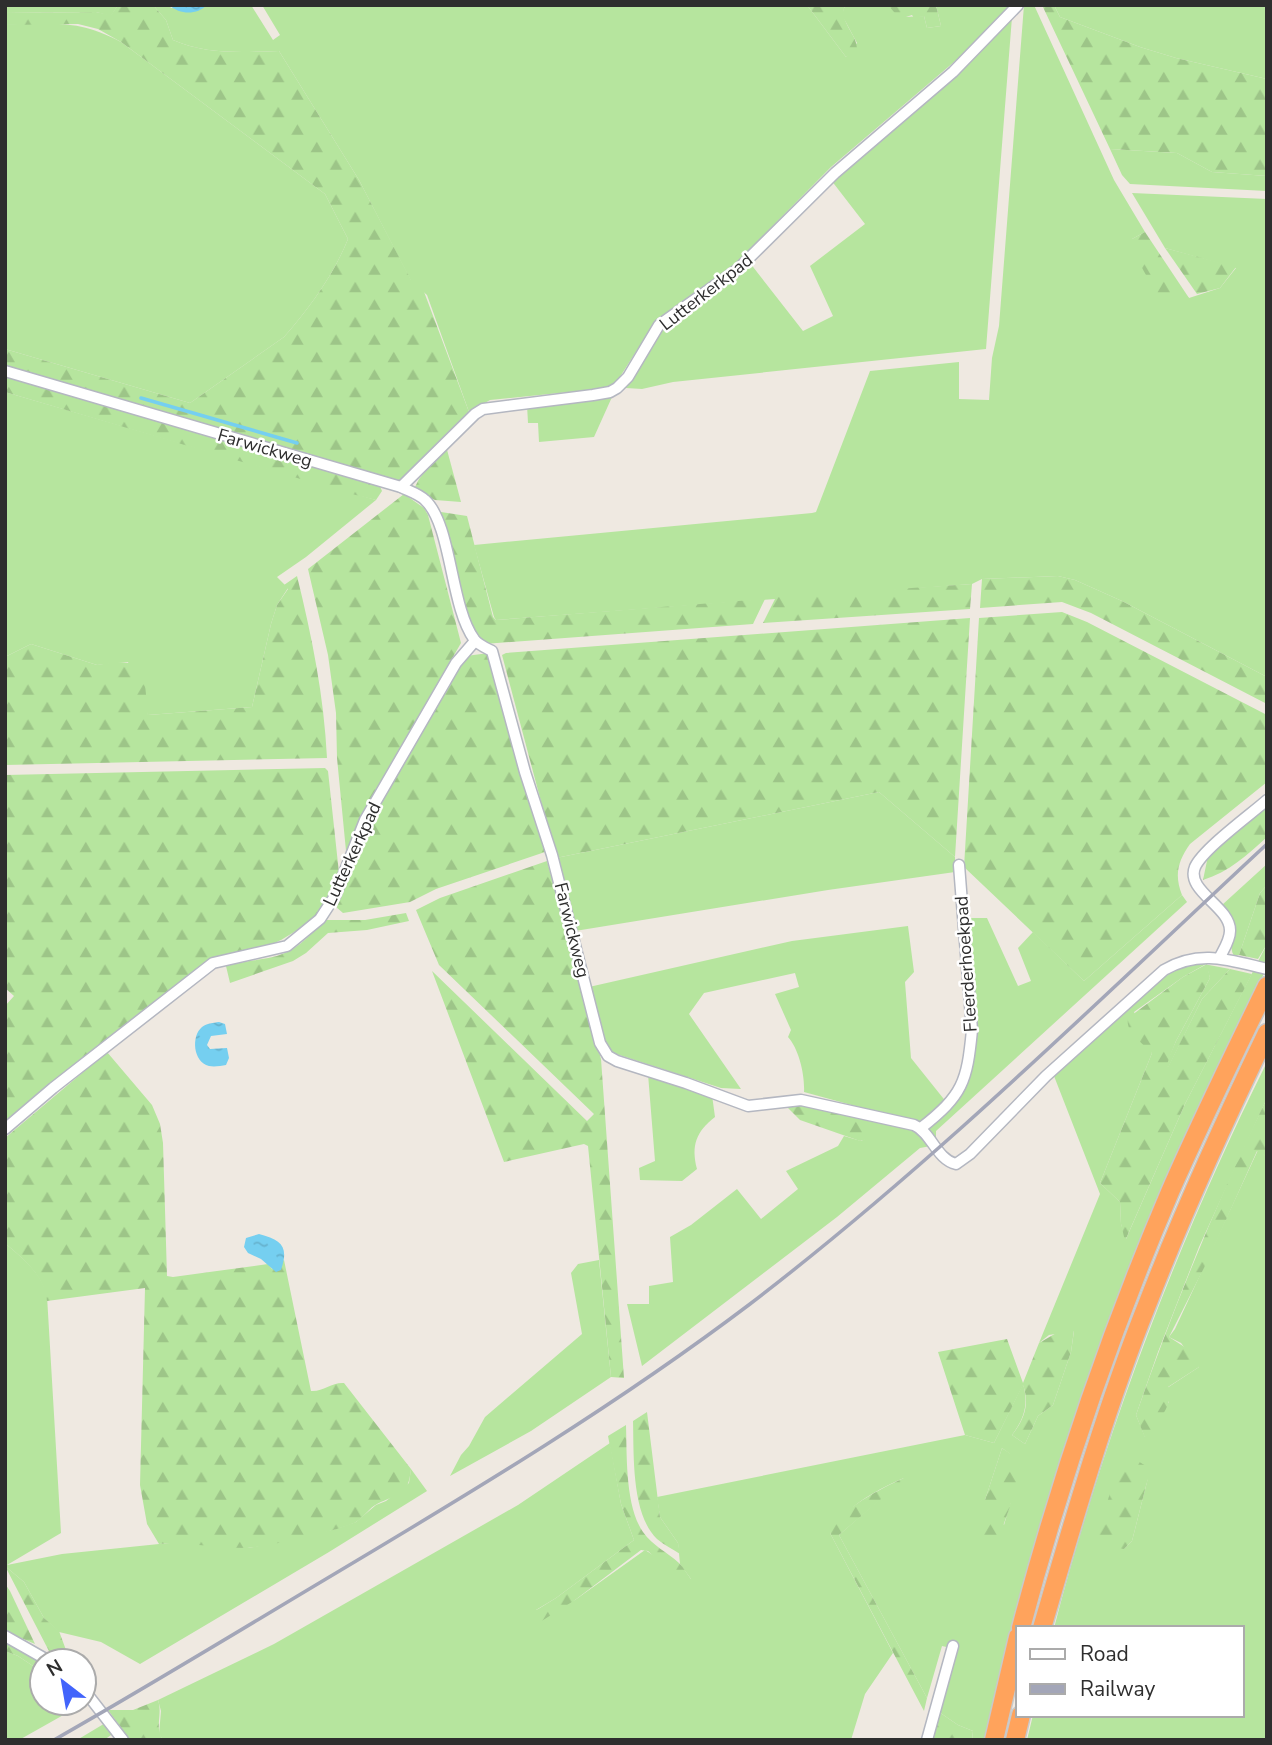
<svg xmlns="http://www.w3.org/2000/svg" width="1272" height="1745" font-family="'Nunito Sans',sans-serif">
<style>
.grass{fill:#b6e59e;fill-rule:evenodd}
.forest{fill:url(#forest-firs)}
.water{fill:url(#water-ripples)}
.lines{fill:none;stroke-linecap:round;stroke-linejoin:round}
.stream{stroke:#75cff0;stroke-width:3.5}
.street-casing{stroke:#b4b7c1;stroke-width:13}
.highway-casing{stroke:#c9c9c9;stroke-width:21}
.street{stroke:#fff;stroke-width:10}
.highway{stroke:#ffa35c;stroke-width:18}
.rail{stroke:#a3a6b8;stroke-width:3.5}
.labels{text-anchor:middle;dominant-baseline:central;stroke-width:5;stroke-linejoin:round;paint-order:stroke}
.street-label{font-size:18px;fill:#2e2e2e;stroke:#fff}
</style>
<defs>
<pattern id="forest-firs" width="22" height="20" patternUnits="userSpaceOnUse" patternTransform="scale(1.75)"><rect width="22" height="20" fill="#b6e59e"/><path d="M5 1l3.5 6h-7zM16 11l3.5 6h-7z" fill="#9dc588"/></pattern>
<pattern id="water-ripples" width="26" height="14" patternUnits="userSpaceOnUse" patternTransform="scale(1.75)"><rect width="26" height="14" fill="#75cff0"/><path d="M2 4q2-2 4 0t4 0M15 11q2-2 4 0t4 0" fill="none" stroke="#66b2ce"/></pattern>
</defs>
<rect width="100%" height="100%" fill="#efe9e1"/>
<g class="grass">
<polygon points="5,5 118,5 111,16 96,12 5,13"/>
<path d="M153 5H169L171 8 251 5 273 40 280 35 262 5H807L846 57 857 43 842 15 844 8 848 5H888L904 17 924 16 927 28 941 26 936 5H1010L961 56 831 167 730 269 655 322 616 383 608 388 490 400 469 412 427 295 411 281 359 180 279 51C243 52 207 55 173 40L166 20Z"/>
<polygon points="1024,5 1034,5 1114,180 1145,232 1132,239 1189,298 1220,288 1236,268 1165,248 1132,193 1267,199 1267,677 1122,601 1075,580 1058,576 982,579 972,584 496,620 494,617 474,545 812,513 816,512 870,371 959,362 959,399 989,400 992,358 999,326"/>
<polygon points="1054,5 1267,5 1267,79 1176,58 1140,47 1060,17"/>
<polygon points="1012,17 986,349 673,382 642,389 626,388 626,385 662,329 750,263 803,331 833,316 810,266 865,224 831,180"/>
<path d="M18 24C62 24 81 21 121 42L325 194 348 239C334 274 309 309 284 337L190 403 5 349V25Z"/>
<polygon points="1110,149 1177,153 1212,172 1267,176 1267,191 1130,184 1122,175"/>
<polygon points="5,392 376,500 306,557 277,577 288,588 277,605 271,624 252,707 148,715 128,662 97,665 31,644 5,657"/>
<polygon points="612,397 594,437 539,442 538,423 528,423 527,405"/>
<polygon points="879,792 955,857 955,872 828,890 575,931 556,858"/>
<path d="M1267 864V885L1260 893 1239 955 1234 956C1228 946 1235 937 1235 926 1235 918 1227 911 1222 905Z"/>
<polygon points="1182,895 1187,902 936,1131 936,1140 928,1130 967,1083 977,1035 967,918 987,918 1018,986 1031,981 1018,948 1033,932 1084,981"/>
<path d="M908 926 914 972 905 982 911 1058 947 1103 921 1124 804 1092C805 1075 799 1049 788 1037L791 1030 775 994 799 987 795 973 704 993 689 1014 741 1089 721 1088 607 1051 589 987 792 941Z"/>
<path d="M1267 944V967L1199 1110 1148 1226 987 1740H972L973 1731 958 1725 939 1712 955 1649 942 1646 927 1698 839 1535 904 1478C876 1490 845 1507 830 1533L893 1653 865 1694 851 1740H163L159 1734 161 1711 158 1700 274 1644 518 1505 610 1443 621 1504 634 1540 556 1598 536 1610 575 1600 645 1550 691 1579 680 1564 678 1543 660 1517 657 1497 965 1435 994 1443 1023 1384C1029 1404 1024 1419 1012 1435L1025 1444 1038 1416 1053 1405 1071 1352 1074 1331 1049 1335 1039 1343 1100 1194 1054 1076 1148 990 1182 964 1193 962 1230 969 1202 999 1168 1068 1166 1064 1176 1041 1210 978 1206 964 1183 977 1134 1012 1152 1053 1100 1183 1120 1202 1121 1224 1126 1239 1185 1104ZM1002 1448 1010 1454 1011 1501 1004 1525 985 1500Z"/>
<path d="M1267 1062V1098L1199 1247 1158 1352 1136 1415 1145 1437 1169 1402 1167 1388 1199 1367 1181 1343 1169 1337 1175 1329 1258 1150 1267 1157V1740H1027L1033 1715H1242V1628H1054C1105 1432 1177 1243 1267 1062ZM1148 1478 1132 1541 1124 1549Z"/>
<path d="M648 1074 712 1095 715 1117C696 1132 691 1145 697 1169L682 1181 640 1180 639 1168 655 1161Z"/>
<polygon points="894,1124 917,1131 931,1146 920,1148 837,1217 642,1366 627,1304 649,1304 649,1286 673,1282 670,1237 691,1225 737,1189 761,1219 798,1189 786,1171 838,1146 844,1136 861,1141"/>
<path d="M5 1243C22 1258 42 1273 47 1296L61 1533 7 1565 62 1554 159 1544 181 1542 249 1548 336 1529 356 1522 376 1505 386 1501 409 1483 411 1469 427 1491 329 1552 140 1664 101 1642 59 1632 44 1618 24 1582 5 1566Z"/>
<polygon points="599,1260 611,1377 531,1431 450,1476 461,1455 469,1446 485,1417 582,1334 571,1273 578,1264"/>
<polygon points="5,1651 18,1656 42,1672 42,1703 84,1703 84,1692 90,1700 19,1740 5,1740"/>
<polygon points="107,1722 114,1733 104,1740 77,1740"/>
</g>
<g class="forest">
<path d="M118 5H153L166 20 173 40C207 55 243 52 279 51L359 180 411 280 420 281 469 412 423 458 411 475 401 482 5 365V349L190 403 284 337C309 309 334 274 348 239L325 194 121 42 98 29 78 24 5 25V13L96 12 111 15Z"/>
<path d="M807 5H848L844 8C841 24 857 34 857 49L846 57Z"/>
<polygon points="888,5 936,5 941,26 927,28 924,16 914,18 912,15 900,19"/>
<polygon points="1042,5 1054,5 1060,17 1140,47 1176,58 1267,79 1267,176 1212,172 1177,153 1110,149"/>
<polygon points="1145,232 1189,298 1161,302 1131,248 1132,239"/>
<polygon points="1165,248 1236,267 1220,288 1197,294"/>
<polygon points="5,375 379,484 382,491 376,500 348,493 5,392"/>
<polygon points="446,446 461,502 435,500 417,492 415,487 419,479"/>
<polygon points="404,494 424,508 428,515 461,643 368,805 346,851 337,758 336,713 328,655 308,569"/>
<polygon points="441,512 467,516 493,617 496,620 765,599 753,624 471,645 438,513"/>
<path d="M297 576C312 637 324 696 327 758L5 765V657L31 644 97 665 116 662 143 664 148 715 252 707 271 624 277 605 288 589 284 585Z"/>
<polygon points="1058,576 1075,580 1122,601 1267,677 1267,704 1091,613 1062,602 980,608 982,579"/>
<polygon points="972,584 970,609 763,623 776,597"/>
<path d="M1062 612 1087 622 1267 715V782L1190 844C1178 861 1174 875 1182 895L1084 981 964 867 979 618Z"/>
<polygon points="970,618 955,857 879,792 556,858 502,655 506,653"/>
<polygon points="489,653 545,852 436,889 410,902 343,913 336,907 368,825 466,656"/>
<polygon points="325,768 328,771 339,873 328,903 314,920 281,940 268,946 209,962 197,969 70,1069 5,1126 5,1006 14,996 5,988 5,775"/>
<path d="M1267 804V837C1247 855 1229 872 1203 880L1208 856Z"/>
<polygon points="547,861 601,1059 624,1378 611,1377 588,1146 584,1144 504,1162 432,971 587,1121 594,1114 439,965 416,910 440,898"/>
<polygon points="1267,885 1267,944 1258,959 1239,955 1260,893"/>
<path d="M406 913 409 921 367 930 328 933 306 953 293 961 230 983 226 966C275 954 288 964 323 920H365Z"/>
<path d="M1207 964 1210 978 1176 1041 1167 1064 1168 1067 1202 999 1230 969 1252 974 1185 1104 1125 1241 1121 1224 1120 1202 1100 1183 1152 1053C1143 1043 1125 1033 1128 1018L1183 977Z"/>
<path d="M107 1052 152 1105 160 1124 163 1143 167 1276 173 1277 268 1264 272 1269 284 1260 311 1391C323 1392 332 1382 344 1383L411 1469C408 1497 399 1493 377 1504 369 1508 364 1517 356 1522 342 1530 263 1548 245 1548 216 1548 188 1542 159 1544L147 1524 140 1485 145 1288 47 1301C44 1275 23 1259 5 1243V1138Z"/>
<path d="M1267 1098V1157L1257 1151 1208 1260 1169 1337 1197 1355 1199 1367 1168 1387C1176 1404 1155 1425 1145 1438L1136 1415C1174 1306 1217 1201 1267 1098Z"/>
<polygon points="779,1099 894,1124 880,1136 860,1141 800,1120"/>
<path d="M1065 1328 1074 1330 1071 1352 1053 1405 1038 1416 1025 1444 1012 1435C1024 1420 1030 1404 1023 1385L994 1443 965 1435 938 1352 1007 1339 1023 1383 1039 1343Z"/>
<path d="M647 1412 660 1517 678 1543 680 1554C673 1549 664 1545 657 1539 631 1514 634 1454 633 1421Z"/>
<path d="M626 1425C627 1455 625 1506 643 1532 653 1546 667 1552 679 1563 684 1568 688 1575 692 1581L664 1566 648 1551 641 1550 575 1600 540 1622 535 1611 556 1598 634 1540 621 1504 608 1436Z"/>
<path d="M1002 1448C1006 1451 1012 1454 1015 1459 1023 1474 1006 1521 999 1535L993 1537 979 1536 985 1500Z"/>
<polygon points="1123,1452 1146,1466 1148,1478 1132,1541 1124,1549 1094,1544"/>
<path d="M907 1477 839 1535 927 1698 924 1711 830 1533C833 1513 888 1484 907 1477Z"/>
<polygon points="5,1566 24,1582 44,1618 59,1631 66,1650 81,1661 60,1661 50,1653"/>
<polygon points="5,1584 10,1591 35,1644 5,1631"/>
<polygon points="5,1641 42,1661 42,1672 18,1656 5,1651"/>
<path d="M158 1700C163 1715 154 1727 163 1740H130L108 1710H133Z"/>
<polygon points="939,1712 958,1725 973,1731 972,1740 932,1740"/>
</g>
<g class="water">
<path d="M169 5H207C197 15 180 15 169 5Z"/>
<path d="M219 1022 225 1024 227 1034 211 1036 207 1045 210 1049 227 1048 229 1058 226 1065C221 1066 214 1067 209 1066 193 1062 191 1036 202 1027 207 1023 213 1023 219 1022Z"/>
<path d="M259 1234C282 1240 289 1247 281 1270L276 1272 261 1259 248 1253 244 1247 246 1238Z"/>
</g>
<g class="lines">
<polyline class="stream" points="141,398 297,443"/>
<g class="street-casing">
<g id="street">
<path d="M5 371 401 487C409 491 419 494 425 500 452 525 450 606 474 639 477 644 486 648 492 651L525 772 552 855 600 1043 608 1056 617 1061 686 1083 748 1106 801 1100 914 1125C932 1133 936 1159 956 1164L970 1154 1046 1076 1164 970C1200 949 1229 960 1267 969"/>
<polyline points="401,487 475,414 483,409 593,395 610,392 617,388 628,377 659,325 738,269 835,173 953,72 1018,5"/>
<path d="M1220 957C1224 949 1230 940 1230 931 1231 907 1185 891 1195 867 1203 849 1250 815 1267 800"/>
<path d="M921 1128C963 1095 967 1082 972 1030L959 865"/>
<polyline points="5,1129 53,1088 213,963 287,946 320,919 335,896 365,820 456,663 475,641"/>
<polyline points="5,1636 49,1661"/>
<polyline points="84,1690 123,1740"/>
<polyline points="927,1740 953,1646"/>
</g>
</g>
<g class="highway-casing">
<g id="highway">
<path d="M1021 1628C1060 1480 1110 1333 1170 1192 1200 1123 1234 1054 1267 986"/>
<path d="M1042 1628C1074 1519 1105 1410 1147 1305 1183 1212 1224 1122 1267 1033"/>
<polyline points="994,1740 1018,1637"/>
<polyline points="1015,1740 1021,1715"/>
</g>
</g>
<use href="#street" class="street"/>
<use href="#highway" class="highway"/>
<path class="rail" d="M54 1740C149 1686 242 1629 336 1573 477 1489 618 1404 750 1304 933 1164 1098 1001 1267 844"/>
</g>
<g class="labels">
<g class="street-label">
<text transform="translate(706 292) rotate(-38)">Lutterkerkpad</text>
<text transform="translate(265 448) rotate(16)">Farwickweg</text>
<text transform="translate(352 854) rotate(-65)">Lutterkerkpad</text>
<text transform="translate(572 930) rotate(76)">Farwickweg</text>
<text transform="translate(966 964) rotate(-94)">Fleerderhoekpad</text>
</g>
</g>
<rect width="1272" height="1745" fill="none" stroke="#2e2e2e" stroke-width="14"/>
<rect x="1016" y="1626" width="228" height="91" fill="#ffffff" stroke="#ababab" stroke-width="2"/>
<rect x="1030" y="1649" width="35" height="10" fill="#ffffff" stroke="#ababab" stroke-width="2"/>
<text x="1080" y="1661" font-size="21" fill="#2e2e2e">Road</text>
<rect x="1030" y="1684" width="35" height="10" fill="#a3a6b8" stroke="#ababab" stroke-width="2"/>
<text x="1080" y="1696" font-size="21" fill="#2e2e2e">Railway</text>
<g transform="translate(63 1682) rotate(329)"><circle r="33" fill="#ffffff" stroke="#ababab" stroke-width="2"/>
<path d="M0-5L12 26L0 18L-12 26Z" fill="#4264fb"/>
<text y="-10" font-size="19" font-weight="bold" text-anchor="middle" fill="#2e2e2e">N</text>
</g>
</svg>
